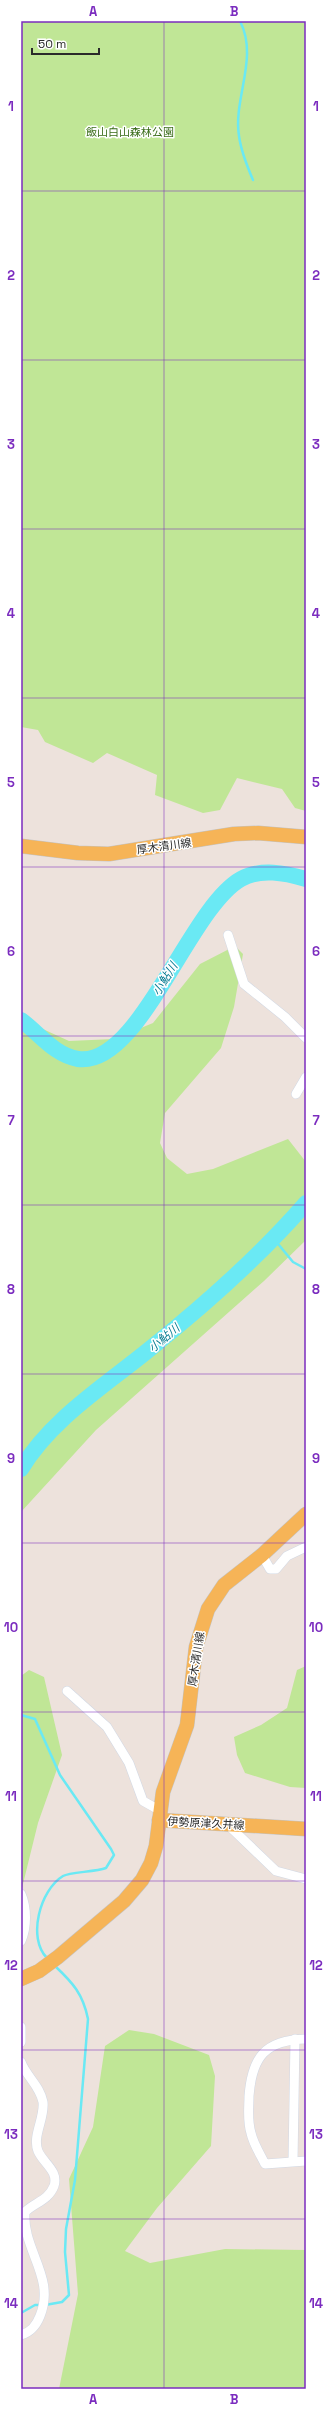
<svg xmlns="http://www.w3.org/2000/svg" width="327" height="2410" font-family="'Space Grotesk','Noto Sans JP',sans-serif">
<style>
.green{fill:#c0e696}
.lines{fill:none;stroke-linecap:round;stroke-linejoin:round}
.stream{stroke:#6ae9f4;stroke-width:2.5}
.river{stroke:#6ae9f4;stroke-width:16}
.street-casing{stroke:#d1d8e4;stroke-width:10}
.primary-casing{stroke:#c3c3c3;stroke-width:15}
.street{stroke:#fff;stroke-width:9}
.primary{stroke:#f6b457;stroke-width:14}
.grid{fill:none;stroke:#7b2cbf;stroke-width:1;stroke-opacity:0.55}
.labels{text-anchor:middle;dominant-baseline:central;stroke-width:3;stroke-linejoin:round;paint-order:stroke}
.park-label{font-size:11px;fill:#386b17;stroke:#fff}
.street-label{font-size:11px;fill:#2a2a2a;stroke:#fff}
.water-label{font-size:12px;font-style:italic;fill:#097d93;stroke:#fff}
.neatline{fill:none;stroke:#7b2cbf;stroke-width:1.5}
.grid-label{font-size:13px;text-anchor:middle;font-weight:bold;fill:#7b2cbf}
</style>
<rect width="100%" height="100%" fill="#ede2dc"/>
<g class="green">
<polygon points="21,21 306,21 306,811 295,808 282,789 237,778 220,810 203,813 155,795 157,775 107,753 93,763 45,742 38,730 21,727"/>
<polygon points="235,946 243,954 234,1007 221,1048 165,1113 160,1143 167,1158 187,1174 213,1169 288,1139 306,1162 306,1240 264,1281 96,1430 21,1512 21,1019 69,1041 114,1039 153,1023 200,964"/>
<polygon points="306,1666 306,1788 290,1787 245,1773 237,1755 234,1737 261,1725 287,1708 297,1670"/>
<polygon points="29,1670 44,1677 62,1755 38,1823 21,1892 21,1676"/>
<polygon points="129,2030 154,2034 209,2055 215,2076 211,2146 157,2208 125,2251 150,2263 225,2249 306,2250 306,2389 59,2389 78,2294 69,2179 93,2127 105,2046"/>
</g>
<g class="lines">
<g class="stream">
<path d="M240 21C259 58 233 98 239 136 241 151 247 166 253 180"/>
<polyline points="274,1239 293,1262 306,1269"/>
<path d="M21 1715 35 1719 60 1775 111 1849 114 1855 106 1868C95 1872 70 1872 63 1876 40 1890 27 1938 47 1958"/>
<path d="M45 2305 62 2302 69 2295 65 2252 66 2229 75 2180 88 2019C83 1994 73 1983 55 1966"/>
<polyline points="21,2313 35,2305 40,2305"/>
</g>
<g class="river">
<path d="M21 1020C39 1033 54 1055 78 1059 139 1068 189 908 241 879 261 868 285 873 306 879"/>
<path d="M21 1469C52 1418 106 1385 151 1348 207 1303 259 1257 306 1203"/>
</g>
<g class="street-casing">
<g id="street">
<polyline points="228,935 244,984 285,1017 306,1038"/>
<polyline points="296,1094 306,1077"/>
<polyline points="262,1555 270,1569 276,1569 287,1556 306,1547"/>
<polyline points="67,1691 107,1727 129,1763 143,1801 159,1810"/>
<polyline points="226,1823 276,1871 306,1879"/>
<path d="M21 1894C27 1908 27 1927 21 1941"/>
<polyline points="21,2027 21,2042"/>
<path d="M306 2039C265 2040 252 2057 249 2096 249 2108 247 2120 251 2133 253 2143 260 2154 265 2164L306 2161"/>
<path d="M21 2062C26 2076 40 2086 43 2102 45 2118 32 2136 38 2151 43 2163 59 2171 54 2186 48 2201 35 2202 25 2212 22 2250 56 2277 40 2316 36 2326 31 2332 21 2335"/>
<polyline points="293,2161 295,2039"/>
</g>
</g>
<g class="primary-casing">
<g id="primary">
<polyline points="21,846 78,853 109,854 234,834 258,833 306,837"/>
<polyline points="159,1820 306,1829"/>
<polyline points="21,1979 39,1971 58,1957 124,1901 142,1880 151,1863 156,1846 163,1792 187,1725 196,1647 208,1609 224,1585 262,1555 306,1514"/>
</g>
</g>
<use href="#street" class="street"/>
<use href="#primary" class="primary"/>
</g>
<path class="grid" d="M164 21V2389M21 191H306M21 360H306M21 529H306M21 698H306M21 867H306M21 1036H306M21 1205H306M21 1374H306M21 1543H306M21 1712H306M21 1881H306M21 2050H306M21 2219H306"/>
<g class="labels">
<g class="park-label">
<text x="130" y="132">飯山白山森林公園</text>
</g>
<g class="street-label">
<text transform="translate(164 846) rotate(-8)">厚木清川線</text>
<text transform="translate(196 1659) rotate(-81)">厚木清川線</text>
<text transform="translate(206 1823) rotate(3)">伊勢原津久井線</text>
</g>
<g class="water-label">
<text transform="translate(165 979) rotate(-58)">小鮎川</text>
<text transform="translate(164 1338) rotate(-40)">小鮎川</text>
</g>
</g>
<rect width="327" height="2410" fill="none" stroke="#ffffff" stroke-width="44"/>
<path d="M32 48v6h67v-6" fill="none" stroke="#2a2a2a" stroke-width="2"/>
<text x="38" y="48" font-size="12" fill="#2a2a2a" stroke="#ffffff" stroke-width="3" paint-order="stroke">50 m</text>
<rect x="22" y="22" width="283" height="2366" class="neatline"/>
<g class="grid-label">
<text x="93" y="16">A</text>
<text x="234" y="16">B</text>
<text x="11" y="111">1</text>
<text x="316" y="111">1</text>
<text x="11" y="280">2</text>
<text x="316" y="280">2</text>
<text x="11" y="449">3</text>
<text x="316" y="449">3</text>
<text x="11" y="618">4</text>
<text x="316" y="618">4</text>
<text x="11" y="787">5</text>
<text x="316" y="787">5</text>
<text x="11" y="956">6</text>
<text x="316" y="956">6</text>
<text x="11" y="1125">7</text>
<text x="316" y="1125">7</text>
<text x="11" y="1294">8</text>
<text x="316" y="1294">8</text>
<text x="11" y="1463">9</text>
<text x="316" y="1463">9</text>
<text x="11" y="1632">10</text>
<text x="316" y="1632">10</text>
<text x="11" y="1801">11</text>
<text x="316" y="1801">11</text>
<text x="11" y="1970">12</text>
<text x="316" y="1970">12</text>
<text x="11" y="2139">13</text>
<text x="316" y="2139">13</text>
<text x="11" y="2308">14</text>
<text x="316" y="2308">14</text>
<text x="93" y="2404">A</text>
<text x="234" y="2404">B</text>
</g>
</svg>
